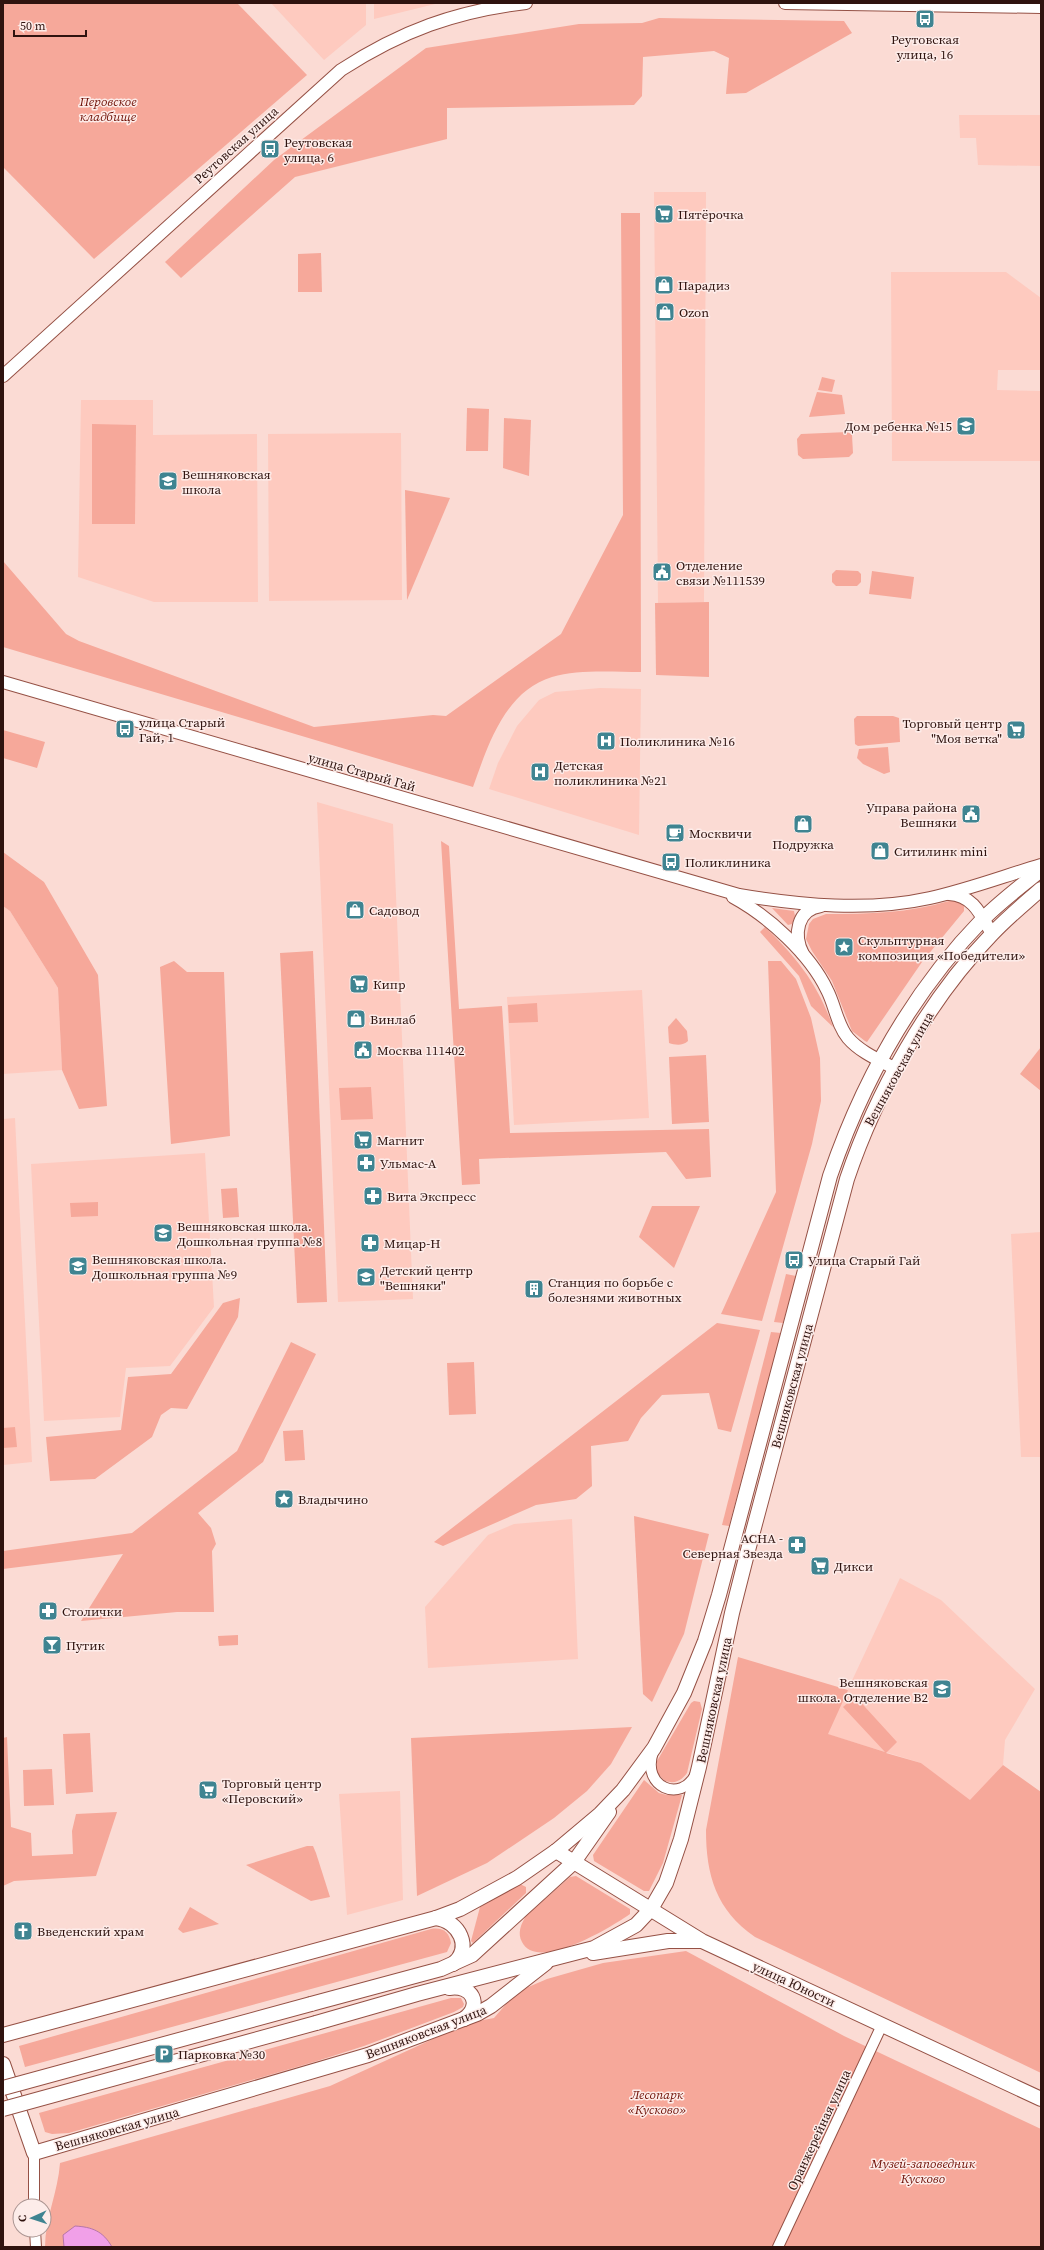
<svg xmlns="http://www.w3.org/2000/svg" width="1044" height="2250" font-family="'Source Serif 4',serif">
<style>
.built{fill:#fecabf}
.green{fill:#f6a89a}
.water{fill:#f1a0e8;stroke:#b776a7}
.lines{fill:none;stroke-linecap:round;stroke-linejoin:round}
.minor-casing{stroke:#955145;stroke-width:12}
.tertiary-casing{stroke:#955145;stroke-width:14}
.secondary-casing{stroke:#955145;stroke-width:16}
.minor{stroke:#fff;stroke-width:10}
.tertiary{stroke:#fff;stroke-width:12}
.secondary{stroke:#fff;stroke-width:14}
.secondary-bridge-casing{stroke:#955145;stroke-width:16;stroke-linecap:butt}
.secondary-bridge{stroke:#fff;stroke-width:14}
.labels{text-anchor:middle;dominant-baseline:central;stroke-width:3;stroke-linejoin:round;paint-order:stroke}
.poi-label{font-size:13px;fill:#2f130f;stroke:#fdece9;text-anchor:start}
.park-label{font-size:13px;font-style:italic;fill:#6f1006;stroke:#fdece9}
.street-label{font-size:13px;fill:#2f130f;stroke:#fdece9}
</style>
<rect width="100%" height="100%" fill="#fbdbd4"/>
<g class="built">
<polygon points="271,3 366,3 366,25 324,60"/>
<polygon points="374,3 435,3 435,4 374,19"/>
<polygon points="959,115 1041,115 1041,166 978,165 976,138 960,138"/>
<polygon points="654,192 706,192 704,602 658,603"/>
<polygon points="891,272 1006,272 1041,298 1041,370 998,370 997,390 1041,391 1041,461 892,461"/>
<polygon points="81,400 153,400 153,435 257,434 258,602 154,602 78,577"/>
<polygon points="401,433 402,600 269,601 268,434"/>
<polygon points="600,688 641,689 639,835 489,789 498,763 517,726 539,700 555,692"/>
<polygon points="317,802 393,824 413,1299 338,1302"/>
<polygon points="3,906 10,911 58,988 62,1070 3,1074"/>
<polygon points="642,990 649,1118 514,1125 507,997"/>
<polygon points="15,1118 32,1462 3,1465 3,1119"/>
<polygon points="205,1153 214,1307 170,1366 126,1368 120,1417 44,1421 31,1164"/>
<polygon points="1041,1232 1041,1457 1021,1457 1011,1234"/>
<polygon points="572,1519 578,1659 428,1668 425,1607 488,1535 514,1524"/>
<polygon points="900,1578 941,1600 1035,1689 1005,1740 1003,1765 970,1801 921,1763 827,1734"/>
<polygon points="400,1791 403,1900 347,1915 339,1794"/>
</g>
<g class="green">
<polygon points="3,3 237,3 307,75 94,259 3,167"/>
<polygon points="659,18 844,21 852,33 746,93 726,94 729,58 714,51 643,57 642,96 634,105 447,108 447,139 295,177 181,278 165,262 274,160 426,48 579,24 642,23"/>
<path d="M621 213H640L641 672C614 672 578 669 552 677 505 691 488 745 473 787L3 647V561L66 634 79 641 314 727 433 715 446 716 561 634 623 515Z"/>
<polygon points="321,253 322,292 298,292 298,254"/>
<polygon points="822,377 835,380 832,392 818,390"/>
<polygon points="817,392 842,395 845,414 809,417"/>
<polygon points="467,408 489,409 488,451 466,451"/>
<polygon points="504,418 531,420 529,476 503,468"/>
<polygon points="92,424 136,425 135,524 92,524"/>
<polygon points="848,432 852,435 853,453 849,457 803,459 798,455 797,439 801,434"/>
<polygon points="405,490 450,498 407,600"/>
<polygon points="836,570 858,571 861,574 861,582 857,586 836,586 832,582 832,574"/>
<polygon points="872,571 914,577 911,599 869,594"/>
<polygon points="709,602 709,677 656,675 655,603"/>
<polygon points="857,716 893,716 899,718 900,742 858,746 855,744 854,719"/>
<polygon points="3,730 45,742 37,768 3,758"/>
<polygon points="888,747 890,772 884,774 863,764 857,758 859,749"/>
<polygon points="441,841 449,846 459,1009 502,1006 510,1133 709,1129 711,1177 686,1179 666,1152 479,1159 480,1184 462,1185"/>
<polygon points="3,852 44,882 98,975 107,1106 79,1109 62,1070 58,988 10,911 3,906"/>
<path d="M949 901H956L964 906V911L922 962 867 1042 865 1041 852 1031 832 981 812 951 806 939 809 924 813 919 826 914C868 914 909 913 949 901Z"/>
<polygon points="772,908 794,911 795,916 792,924 788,925"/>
<path d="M765 927C797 958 818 984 833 1027L811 1006 799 976 760 932Z"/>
<polygon points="313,951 327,1302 297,1303 280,953"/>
<polygon points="174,961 187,972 224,972 230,1136 171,1144 160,967"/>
<polygon points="768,961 781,961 796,979 811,1018 820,1058 821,1101 812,1144 762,1321 721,1314 776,1192"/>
<polygon points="537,1003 538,1022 509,1023 508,1005"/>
<path d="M676 1018 687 1031 688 1041C683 1046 675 1045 669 1043L668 1027Z"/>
<polygon points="1041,1047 1041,1091 1020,1074"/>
<polygon points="706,1055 709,1122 672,1124 669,1057"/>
<polygon points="371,1087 373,1119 341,1120 339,1088"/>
<polygon points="237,1188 239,1217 223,1218 221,1189"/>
<polygon points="98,1202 98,1216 71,1217 70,1203"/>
<polygon points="652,1206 700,1206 674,1268 639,1237"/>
<polygon points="786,1274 796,1276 783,1323 774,1322"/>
<polygon points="240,1298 238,1317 187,1409 171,1408 161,1415 152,1437 95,1479 50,1481 46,1437 121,1430 128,1377 171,1374 223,1303"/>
<polygon points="717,1323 760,1330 731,1432 718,1429 709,1393 662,1395 641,1418 628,1441 591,1446 592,1486 576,1499 536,1505 443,1546 434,1542"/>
<polygon points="771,1332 781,1333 729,1526 722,1525"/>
<polygon points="291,1342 316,1354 263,1462 198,1513 211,1528 216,1544 212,1551 214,1612 177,1612 81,1621 123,1554 3,1569 3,1551 132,1533 237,1451"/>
<polygon points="474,1362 476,1414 449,1415 447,1363"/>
<polygon points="15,1427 17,1447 3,1448 3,1428"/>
<polygon points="303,1430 305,1460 285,1461 283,1431"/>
<polygon points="634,1516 709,1534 684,1634 652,1702 643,1694"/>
<polygon points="238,1635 238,1645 219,1646 218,1636"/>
<path d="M738 1657 848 1690 828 1734 885 1752 843 1707 855 1696 897 1742 886 1753 921 1763 970 1800 1003 1765 1041 1792V2073L755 1937C716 1910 706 1875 706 1830Z"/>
<path d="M694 1701 700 1702 702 1709 687 1773C681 1781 675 1784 665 1781L657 1773V1761L691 1703Z"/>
<polygon points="632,1727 611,1764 587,1791 554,1818 487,1863 417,1896 411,1738"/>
<polygon points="90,1733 93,1792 66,1794 63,1734"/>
<polygon points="7,1737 11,1827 31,1833 32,1856 73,1854 72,1831 76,1814 117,1812 96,1876 14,1881 3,1886 3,1738"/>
<polygon points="52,1769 54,1805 24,1806 23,1770"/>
<polygon points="644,1780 659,1793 667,1795 682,1795 663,1863 649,1891 644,1891 594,1861 593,1855"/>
<polygon points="307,1846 313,1846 316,1853 330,1897 311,1901 246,1865"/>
<path d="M576 1876 630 1909V1914C613 1926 537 1973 522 1942 517 1933 521 1924 526 1916L570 1877Z"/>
<polygon points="520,1884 526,1887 526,1893 473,1943 471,1941 480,1907"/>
<polygon points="190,1907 219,1924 183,1933 178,1929"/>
<path d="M431 1929C443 1927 449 1932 451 1943L447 1952 25 2067 19 2046Z"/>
<path d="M686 1951 844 2036 1041 2129V2247H45C45 2218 58 2192 60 2163L330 2086 468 2023 494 2018 507 2003 526 1988 547 1979 603 1963Z"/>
<polygon points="451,1998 461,1998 464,2004 463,2007 454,2012 364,2046 314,2062 69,2133 52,2134 45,2132 39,2113"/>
</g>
<path class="water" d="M75 2226C92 2227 103 2231 112 2247H64L63 2235Z"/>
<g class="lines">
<g class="minor-casing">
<g id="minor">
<path d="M653 1752C641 1787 681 1804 696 1774"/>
<polyline points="34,2153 34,2206"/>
<polyline points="35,2230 36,2247"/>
<polyline points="778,2247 882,2025"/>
</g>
</g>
<g class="tertiary-casing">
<g id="tertiary">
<polyline points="785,3 1041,7"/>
<path d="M3 376 341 70C401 31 456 11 526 3"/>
<path d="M3 682 739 895C802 905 867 912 930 898 967 890 1004 876 1041 865"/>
<path d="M949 894C973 895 981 915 992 934"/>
<path d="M733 897C768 916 810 954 827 990 835 1005 837 1025 848 1038 860 1052 879 1060 896 1069"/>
<path d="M803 954C793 935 797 909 821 906"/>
</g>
</g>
<g class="secondary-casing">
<g id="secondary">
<polyline points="556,1851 702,1941 1041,2099"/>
<path d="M436 1918C459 1921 473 1948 453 1964"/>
<polyline points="593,1953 668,1941 701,1941"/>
<path d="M449 1988C472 1984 483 2005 464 2019"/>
<polyline points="311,2004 441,1969 472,1955 574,1862 609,1812"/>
<path d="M316 2023 417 1994 594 1948 636 1925 651 1909 666 1883 681 1839 699 1767 732 1613 747 1554 847 1179C876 1093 928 1000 992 934 1007 918 1024 904 1041 889"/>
<path d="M3 2035 436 1918 460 1909 517 1878 556 1851 600 1814 623 1790 654 1748 684 1693 705 1641 719 1595 830 1176C863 1080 912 992 983 919 1001 901 1021 886 1041 870"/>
<polyline points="3,2064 34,2153 368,2055 477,2014 491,2006 546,1963"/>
</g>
</g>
<use href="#minor" class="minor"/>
<use href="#tertiary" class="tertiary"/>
<use href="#secondary" class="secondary"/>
<g class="secondary-bridge-casing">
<g id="secondary-bridge">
<polyline points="3,2088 311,2004"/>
<polyline points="3,2109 316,2023"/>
</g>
</g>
<use href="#secondary-bridge" class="secondary-bridge"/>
</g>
<defs>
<g id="bus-square" transform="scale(1)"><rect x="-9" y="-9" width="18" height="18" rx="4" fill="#3f8491" stroke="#fdece9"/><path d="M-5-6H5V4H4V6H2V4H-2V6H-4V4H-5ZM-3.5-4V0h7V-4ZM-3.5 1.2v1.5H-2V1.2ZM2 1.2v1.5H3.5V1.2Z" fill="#fff"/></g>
<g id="supermarket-square" transform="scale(1)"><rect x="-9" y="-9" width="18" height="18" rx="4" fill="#3f8491" stroke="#fdece9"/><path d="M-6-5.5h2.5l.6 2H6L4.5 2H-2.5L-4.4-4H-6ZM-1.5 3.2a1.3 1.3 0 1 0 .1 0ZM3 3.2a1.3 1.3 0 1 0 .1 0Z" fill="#fff"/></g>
<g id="shop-square" transform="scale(1)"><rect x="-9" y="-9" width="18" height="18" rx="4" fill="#3f8491" stroke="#fdece9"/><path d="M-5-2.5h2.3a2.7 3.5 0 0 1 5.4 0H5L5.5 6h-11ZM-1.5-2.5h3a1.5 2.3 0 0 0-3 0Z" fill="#fff"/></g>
<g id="school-square" transform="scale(1)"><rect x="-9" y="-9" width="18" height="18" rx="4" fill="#3f8491" stroke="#fdece9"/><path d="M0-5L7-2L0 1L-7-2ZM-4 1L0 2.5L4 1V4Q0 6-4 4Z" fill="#fff"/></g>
<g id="civic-square" transform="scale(1)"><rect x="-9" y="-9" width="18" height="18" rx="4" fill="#3f8491" stroke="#fdece9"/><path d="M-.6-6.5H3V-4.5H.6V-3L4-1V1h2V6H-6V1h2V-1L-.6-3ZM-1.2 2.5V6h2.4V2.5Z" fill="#fff"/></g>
<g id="hospital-square" transform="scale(1)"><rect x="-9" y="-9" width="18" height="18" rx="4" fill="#3f8491" stroke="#fdece9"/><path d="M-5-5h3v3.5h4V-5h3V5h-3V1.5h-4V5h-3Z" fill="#fff"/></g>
<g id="cafe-square" transform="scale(1)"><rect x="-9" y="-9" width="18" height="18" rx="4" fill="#3f8491" stroke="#fdece9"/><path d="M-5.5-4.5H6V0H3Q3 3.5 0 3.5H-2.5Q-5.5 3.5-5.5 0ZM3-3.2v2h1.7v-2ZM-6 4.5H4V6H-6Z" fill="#fff"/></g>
<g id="sight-square" transform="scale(1)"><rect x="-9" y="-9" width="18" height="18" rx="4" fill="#3f8491" stroke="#fdece9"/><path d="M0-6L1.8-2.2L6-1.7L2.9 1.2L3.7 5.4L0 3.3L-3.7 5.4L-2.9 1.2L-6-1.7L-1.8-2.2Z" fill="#fff"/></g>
<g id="pharmacy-square" transform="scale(1)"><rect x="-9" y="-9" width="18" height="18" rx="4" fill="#3f8491" stroke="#fdece9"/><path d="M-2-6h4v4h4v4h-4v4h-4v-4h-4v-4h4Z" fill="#fff"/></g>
<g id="building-square" transform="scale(1)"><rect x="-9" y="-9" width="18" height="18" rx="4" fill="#3f8491" stroke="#fdece9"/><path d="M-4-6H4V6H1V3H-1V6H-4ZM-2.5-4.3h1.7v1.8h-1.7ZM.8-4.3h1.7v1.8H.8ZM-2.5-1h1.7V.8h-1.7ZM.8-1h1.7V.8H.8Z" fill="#fff"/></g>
<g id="bar-square" transform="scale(1)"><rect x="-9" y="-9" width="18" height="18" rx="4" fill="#3f8491" stroke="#fdece9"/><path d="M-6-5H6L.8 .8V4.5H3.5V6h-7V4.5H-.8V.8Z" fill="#fff"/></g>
<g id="church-square" transform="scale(1)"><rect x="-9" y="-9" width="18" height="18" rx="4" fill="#3f8491" stroke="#fdece9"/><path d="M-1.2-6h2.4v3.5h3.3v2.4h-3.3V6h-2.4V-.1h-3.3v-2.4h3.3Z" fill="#fff"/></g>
<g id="parking-square" transform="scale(1)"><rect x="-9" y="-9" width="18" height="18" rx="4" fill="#3f8491" stroke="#fdece9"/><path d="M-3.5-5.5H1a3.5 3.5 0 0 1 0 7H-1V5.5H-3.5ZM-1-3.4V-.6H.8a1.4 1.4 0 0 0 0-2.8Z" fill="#fff"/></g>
</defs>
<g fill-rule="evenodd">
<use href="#bus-square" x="925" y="19"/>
<use href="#bus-square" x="270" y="149"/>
<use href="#supermarket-square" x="664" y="214"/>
<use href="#shop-square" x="664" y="285"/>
<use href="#shop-square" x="665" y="312"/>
<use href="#school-square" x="966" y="426"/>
<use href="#school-square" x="168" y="481"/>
<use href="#civic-square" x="662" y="572"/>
<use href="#bus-square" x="125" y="729"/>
<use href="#supermarket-square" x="1016" y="730"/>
<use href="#hospital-square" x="606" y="741"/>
<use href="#hospital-square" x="540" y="772"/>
<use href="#civic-square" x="971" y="814"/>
<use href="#shop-square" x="803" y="824"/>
<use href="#cafe-square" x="675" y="833"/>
<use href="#shop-square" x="880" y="851"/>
<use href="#bus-square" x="671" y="862"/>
<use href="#shop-square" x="355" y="910"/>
<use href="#sight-square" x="844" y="947"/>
<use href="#supermarket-square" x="359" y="984"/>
<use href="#shop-square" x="356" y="1019"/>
<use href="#civic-square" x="363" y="1050"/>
<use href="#supermarket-square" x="363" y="1140"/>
<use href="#pharmacy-square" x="366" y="1163"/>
<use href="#pharmacy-square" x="373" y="1196"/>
<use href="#school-square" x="163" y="1233"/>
<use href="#pharmacy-square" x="370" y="1243"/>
<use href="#bus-square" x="794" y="1260"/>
<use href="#school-square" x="78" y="1266"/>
<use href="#school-square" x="366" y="1277"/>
<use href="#building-square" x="534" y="1289"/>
<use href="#sight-square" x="284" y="1499"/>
<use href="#pharmacy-square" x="797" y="1545"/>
<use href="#supermarket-square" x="820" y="1566"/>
<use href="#pharmacy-square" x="48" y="1611"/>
<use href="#bar-square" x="52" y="1645"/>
<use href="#school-square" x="942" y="1689"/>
<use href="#supermarket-square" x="208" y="1790"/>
<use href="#church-square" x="23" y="1931"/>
<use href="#parking-square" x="164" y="2054"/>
</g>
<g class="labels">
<g class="poi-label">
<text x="925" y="39" text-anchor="middle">Реутовская<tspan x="925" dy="15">улица, 16</tspan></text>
<text x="284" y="142">Реутовская<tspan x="284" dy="15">улица, 6</tspan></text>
<text x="678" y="214">Пятёрочка</text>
<text x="678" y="285">Парадиз</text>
<text x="679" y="312">Ozon</text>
<text x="952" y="426" text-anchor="end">Дом ребенка №15</text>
<text x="182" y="474">Вешняковская<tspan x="182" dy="15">школа</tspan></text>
<text x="676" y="565">Отделение<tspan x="676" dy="15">связи №111539</tspan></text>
<text x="139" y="722">улица Старый<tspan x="139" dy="15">Гай, 1</tspan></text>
<text x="1002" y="723" text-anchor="end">Торговый центр<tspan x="1002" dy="15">"Моя ветка"</tspan></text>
<text x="620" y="741">Поликлиника №16</text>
<text x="554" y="765">Детская<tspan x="554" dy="15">поликлиника №21</tspan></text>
<text x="957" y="807" text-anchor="end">Управа района<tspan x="957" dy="15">Вешняки</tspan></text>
<text x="689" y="833">Москвичи</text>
<text x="803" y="844" text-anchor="middle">Подружка</text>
<text x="894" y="851">Ситилинк mini</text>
<text x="685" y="862">Поликлиника</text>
<text x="369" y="910">Садовод</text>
<text x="858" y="940">Скульптурная<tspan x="858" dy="15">композиция «Победители»</tspan></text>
<text x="373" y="984">Кипр</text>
<text x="370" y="1019">Винлаб</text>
<text x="377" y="1050">Москва 111402</text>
<text x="377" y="1140">Магнит</text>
<text x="380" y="1163">Ульмас-А</text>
<text x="387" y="1196">Вита Экспресс</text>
<text x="177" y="1226">Вешняковская школа.<tspan x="177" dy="15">Дошкольная группа №8</tspan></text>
<text x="384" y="1243">Мицар-Н</text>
<text x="92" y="1259">Вешняковская школа.<tspan x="92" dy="15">Дошкольная группа №9</tspan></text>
<text x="808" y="1260">Улица Старый Гай</text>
<text x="380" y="1270">Детский центр<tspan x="380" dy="15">"Вешняки"</tspan></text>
<text x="548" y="1282">Станция по борьбе с<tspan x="548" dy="15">болезнями животных</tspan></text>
<text x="298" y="1499">Владычино</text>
<text x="783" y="1538" text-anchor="end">АСНА -<tspan x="783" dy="15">Северная Звезда</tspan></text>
<text x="834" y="1566">Дикси</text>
<text x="62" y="1611">Столички</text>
<text x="66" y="1645">Путик</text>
<text x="928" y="1682" text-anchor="end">Вешняковская<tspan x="928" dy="15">школа. Отделение В2</tspan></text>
<text x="222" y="1783">Торговый центр<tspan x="222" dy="15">«Перовский»</tspan></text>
<text x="37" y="1931">Введенский храм</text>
<text x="178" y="2054">Парковка №30</text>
</g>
<g class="park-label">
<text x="108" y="101">Перовское<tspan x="108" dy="15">кладбище</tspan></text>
<text x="657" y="2094">Лесопарк<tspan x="657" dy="15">«Кусково»</tspan></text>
<text x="923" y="2163">Музей-заповедник<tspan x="923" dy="15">Кусково</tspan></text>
</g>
<g class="street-label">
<text transform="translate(236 145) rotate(-42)">Реутовская улица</text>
<text transform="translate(362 772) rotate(16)">улица Старый Гай</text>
<text transform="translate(899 1069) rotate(-61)">Вешняковская улица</text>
<text transform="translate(792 1386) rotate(-75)">Вешняковская улица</text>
<text transform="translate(714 1700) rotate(-78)">Вешняковская улица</text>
<text transform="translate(794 1984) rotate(25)">улица Юности</text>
<text transform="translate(426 2032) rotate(-21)">Вешняковская улица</text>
<text transform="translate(117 2129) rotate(-16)">Вешняковская улица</text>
<text transform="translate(819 2130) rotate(-65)">Оранжерейная улица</text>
</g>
</g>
<rect width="1044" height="2250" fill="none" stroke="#2f130f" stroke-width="8"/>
<g transform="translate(32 2218) rotate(267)"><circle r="19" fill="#fdece9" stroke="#ab9592"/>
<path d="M0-3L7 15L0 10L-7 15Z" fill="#3f8491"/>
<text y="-6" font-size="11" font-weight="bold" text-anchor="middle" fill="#2f130f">С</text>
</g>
<path d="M14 30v6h72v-6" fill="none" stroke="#2f130f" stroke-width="2"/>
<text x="20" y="30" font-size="12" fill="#2f130f" stroke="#fdece9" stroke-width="3" paint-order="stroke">50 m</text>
</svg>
